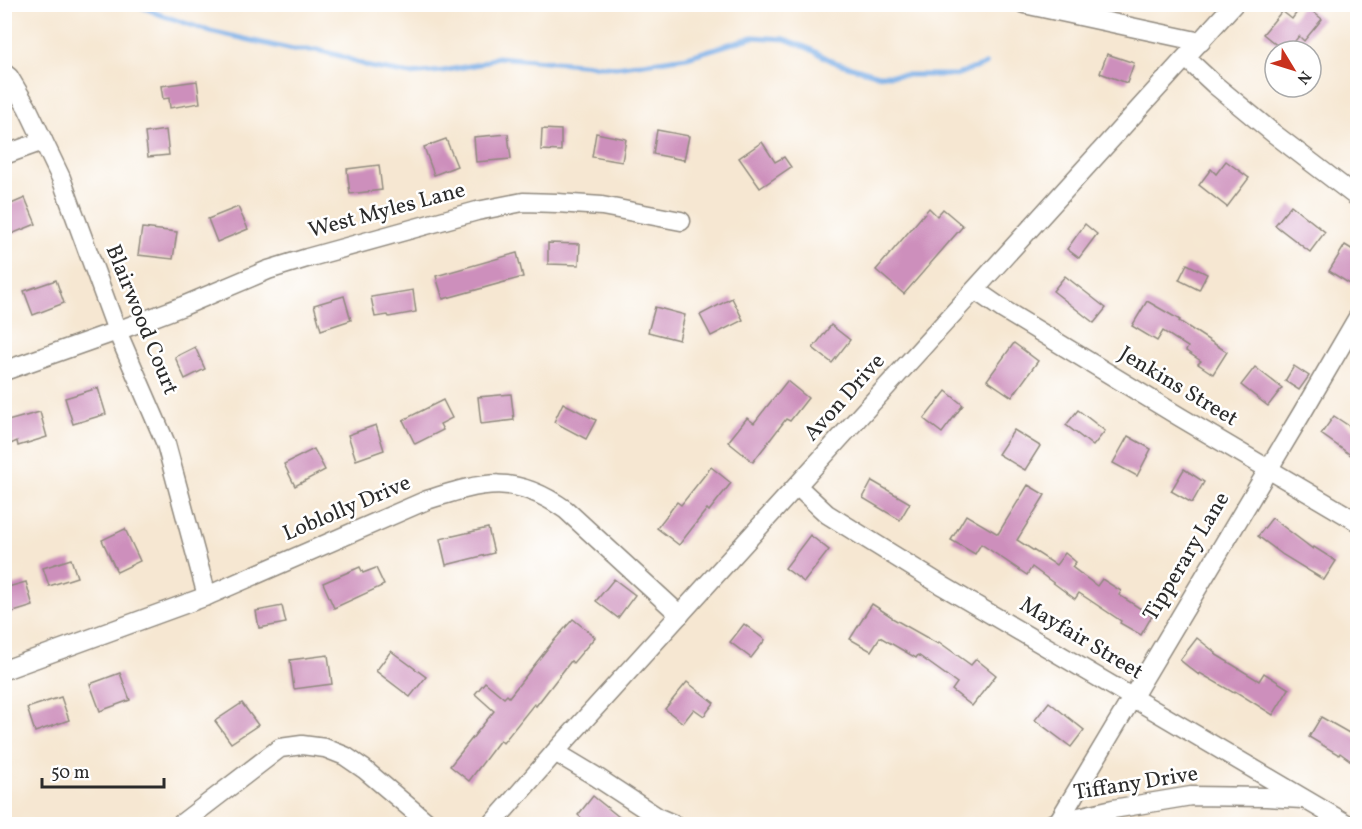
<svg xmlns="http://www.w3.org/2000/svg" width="1362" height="829" font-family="Vollkorn,serif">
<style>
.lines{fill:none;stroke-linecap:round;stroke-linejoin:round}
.stream{stroke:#77ace5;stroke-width:5}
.building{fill:#cd8fbc}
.minor-casing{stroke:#90897e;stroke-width:21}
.minor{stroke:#fff;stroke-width:18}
.labels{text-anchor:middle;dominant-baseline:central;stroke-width:5;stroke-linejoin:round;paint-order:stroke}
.street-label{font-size:22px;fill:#2b2b2b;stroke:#fff}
</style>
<rect width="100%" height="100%" fill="#fff"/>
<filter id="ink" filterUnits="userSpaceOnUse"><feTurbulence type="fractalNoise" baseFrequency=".0167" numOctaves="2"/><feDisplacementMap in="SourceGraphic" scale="12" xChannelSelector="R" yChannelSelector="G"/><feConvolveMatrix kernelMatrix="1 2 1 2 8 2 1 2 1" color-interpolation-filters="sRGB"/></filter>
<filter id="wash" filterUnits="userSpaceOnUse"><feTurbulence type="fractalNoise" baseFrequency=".008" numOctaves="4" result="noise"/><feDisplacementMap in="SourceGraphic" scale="24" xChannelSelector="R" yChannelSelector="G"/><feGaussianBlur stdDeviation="1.35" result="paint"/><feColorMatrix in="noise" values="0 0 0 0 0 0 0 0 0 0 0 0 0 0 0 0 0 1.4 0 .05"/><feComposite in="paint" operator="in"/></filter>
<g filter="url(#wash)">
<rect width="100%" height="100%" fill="#f6e7d2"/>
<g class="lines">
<polyline class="stream" points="135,4 161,15 206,30 293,50 317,50 341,56 370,67 410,74 443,71 480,64 497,57 616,67 687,57 753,37 785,39 810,49 834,62 879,75 956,75 986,64"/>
</g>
<g id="blocks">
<g class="building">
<polygon points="1303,4 1322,19 1304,41 1299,36 1287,51 1284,51 1263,34 1282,11 1292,19"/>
<polygon points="1107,54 1134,63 1127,83 1100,73"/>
<polygon points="197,81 200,103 170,108 169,98 163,99 161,86"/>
<polygon points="542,129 561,130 561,151 541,150"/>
<polygon points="166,130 169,155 148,157 145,133"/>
<polygon points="657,130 689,136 684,160 653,154"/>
<polygon points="596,133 626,139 622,162 592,157"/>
<polygon points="508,134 511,159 476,162 474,137"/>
<polygon points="446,139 457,166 434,175 424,147"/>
<polygon points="762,142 775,162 784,157 791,167 760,188 739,158"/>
<polygon points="1226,161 1249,178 1227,207 1199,185 1211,169 1216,174"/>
<polygon points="379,165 382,190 350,194 347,169"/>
<polygon points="25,198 36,224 4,237 4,207"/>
<polygon points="1291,205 1325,232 1310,252 1275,225"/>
<polygon points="238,207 248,229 217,242 208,219"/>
<polygon points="929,208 937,216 943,209 963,226 904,294 876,270"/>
<polygon points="1085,224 1097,234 1079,258 1067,249"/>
<polygon points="142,228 177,232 173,259 138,255"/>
<polygon points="548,243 580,244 579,265 548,264"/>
<polygon points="1345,245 1358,253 1358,272 1350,284 1329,271"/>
<polygon points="517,253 523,277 443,299 436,276"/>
<polygon points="1187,264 1207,274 1199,290 1179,280"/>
<polygon points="1065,276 1106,308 1094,323 1053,291"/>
<polygon points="56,280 64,303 33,315 24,291"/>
<polygon points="413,290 416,312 389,317 388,315 375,317 371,297"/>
<polygon points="344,296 351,320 321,330 314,305"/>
<polygon points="732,298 743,320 711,336 700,315"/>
<polygon points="1147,301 1180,320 1179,321 1227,352 1213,374 1198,364 1201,361 1186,351 1188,347 1163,331 1157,341 1132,326"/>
<polygon points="655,307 685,315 679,340 648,332"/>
<polygon points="831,325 850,340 832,363 813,348"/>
<polygon points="1014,343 1038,361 1012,397 987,380"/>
<polygon points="195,347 205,369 185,379 175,357"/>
<polygon points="1294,366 1309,376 1299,390 1285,381"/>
<polygon points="1255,367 1282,388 1268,406 1241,385"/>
<polygon points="787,381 808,398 790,421 786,419 753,462 728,442 747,418 754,423"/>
<polygon points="98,388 106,414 73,424 65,398"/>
<polygon points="946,391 963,405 942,433 924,419"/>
<polygon points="511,394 514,420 481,424 478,397"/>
<polygon points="443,400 452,418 440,424 443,430 415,444 403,420"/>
<polygon points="563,403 596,420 586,439 554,422"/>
<polygon points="1078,410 1105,431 1093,446 1066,425"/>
<polygon points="40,412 47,437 18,446 17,441 4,447 4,422"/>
<polygon points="1334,416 1358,432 1358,460 1321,434"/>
<polygon points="376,425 384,450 356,460 348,435"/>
<polygon points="1014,430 1040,446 1025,470 998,454"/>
<polygon points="1128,436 1151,449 1137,476 1113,463"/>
<polygon points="314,449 325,470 295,486 284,464"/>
<polygon points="711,467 731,483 709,511 707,509 679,545 657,528 677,502 681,505"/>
<polygon points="1184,469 1204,482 1192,503 1171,491"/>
<polygon points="872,481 910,503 900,520 863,498"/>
<polygon points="1028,485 1045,495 1017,540 1056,565 1065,553 1076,562 1072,567 1097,586 1102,579 1121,591 1119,595 1152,616 1141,635 1120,623 1121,621 1079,593 1075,599 1032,567 1027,575 981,544 975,554 951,540 966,515 998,534"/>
<polygon points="1272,518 1313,549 1314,547 1336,561 1324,580 1283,555 1258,536"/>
<polygon points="488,528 494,553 446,565 440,539"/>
<polygon points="125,529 140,561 117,572 102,540"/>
<polygon points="810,535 829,550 804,582 785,568"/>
<polygon points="71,559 77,577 49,586 43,568"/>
<polygon points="360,567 363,573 376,568 384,585 334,608 323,583"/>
<polygon points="614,579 635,595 618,618 596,601"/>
<polygon points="26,582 33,606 4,615 4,588"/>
<polygon points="872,604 892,617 892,618 938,644 939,642 971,665 976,659 996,675 972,706 952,690 957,683 918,655 916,658 880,637 871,651 850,639"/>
<polygon points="282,606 286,623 259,628 256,611"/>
<polygon points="573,619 595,637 573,663 571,661 536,706 534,704 503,743 500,740 469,781 450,766 494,711 475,694 485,682 504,698 507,695 509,697 551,644"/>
<polygon points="744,624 765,640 751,658 730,642"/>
<polygon points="1197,638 1216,653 1215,654 1259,681 1264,673 1289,689 1273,715 1235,691 1234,693 1200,673 1199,675 1180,660"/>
<polygon points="391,651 426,677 410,697 376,671"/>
<polygon points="328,655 332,684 294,689 290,660"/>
<polygon points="120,673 130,700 100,711 90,684"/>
<polygon points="687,682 714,703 704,716 694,709 683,723 665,709"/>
<polygon points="61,697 69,720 35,732 27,708"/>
<polygon points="1049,702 1084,730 1071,747 1035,720"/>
<polygon points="242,703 258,725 231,743 215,721"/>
<polygon points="1321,717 1358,738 1358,766 1340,753 1339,755 1309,737"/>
<polygon points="593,796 629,825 589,825 578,815"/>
</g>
</g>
</g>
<g filter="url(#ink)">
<use href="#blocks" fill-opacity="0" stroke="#90897e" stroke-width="1.5"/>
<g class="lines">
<g class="minor-casing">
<g id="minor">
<polyline points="1024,4 1201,42"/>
<polyline points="1186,58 1215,85 1273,133 1358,198"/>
<polyline points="4,73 9,77 27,107 61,178 117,331 166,444 207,596"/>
<polyline points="4,155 43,141"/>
<polyline points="975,290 1004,310 1180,417 1358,522"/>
<polyline points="4,371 117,331 183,306 268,270 307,258 477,211 523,202 557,203 602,206 681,221"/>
<polyline points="797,486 827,514 943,586 1347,824"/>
<path d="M4 670 207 596 427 500C484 482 514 473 566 510L680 615"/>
<polyline points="555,752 595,776 659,818 673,824"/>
<polyline points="1058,822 1302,413 1358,317"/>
<polyline points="1053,823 1113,809 1191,796 1266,797 1302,799"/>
<polyline points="181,824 280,748 302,745 325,748 345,756 364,769 429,824"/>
<polyline points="492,824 555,752 1234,4"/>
</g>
</g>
<use href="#minor" class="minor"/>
</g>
</g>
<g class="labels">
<g class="street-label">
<text transform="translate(387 211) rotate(-15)">West Myles Lane</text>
<text transform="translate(141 320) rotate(68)">Blairwood Court</text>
<text transform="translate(1178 387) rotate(31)">Jenkins Street</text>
<text transform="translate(845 398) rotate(-48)">Avon Drive</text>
<text transform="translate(347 509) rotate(-23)">Loblolly Drive</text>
<text transform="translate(1187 557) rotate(-59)">Tipperary Lane</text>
<text transform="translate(1081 639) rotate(31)">Mayfair Street</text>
<text transform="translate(1136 784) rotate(-9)">Tiffany Drive</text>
</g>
</g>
<rect width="1362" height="829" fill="none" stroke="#fff" stroke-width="24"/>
<g transform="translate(1293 69) rotate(128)"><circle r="28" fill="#ffffff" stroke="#aaaaaa" stroke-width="1.5"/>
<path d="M0-4.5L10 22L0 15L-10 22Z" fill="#c8321e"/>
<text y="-9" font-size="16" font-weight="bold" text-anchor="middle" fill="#2b2b2b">N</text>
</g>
<path d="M42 778v9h122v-9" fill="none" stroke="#2b2b2b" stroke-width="3"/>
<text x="51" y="778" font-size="18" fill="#2b2b2b" stroke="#ffffff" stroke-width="4.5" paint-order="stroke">50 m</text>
</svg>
